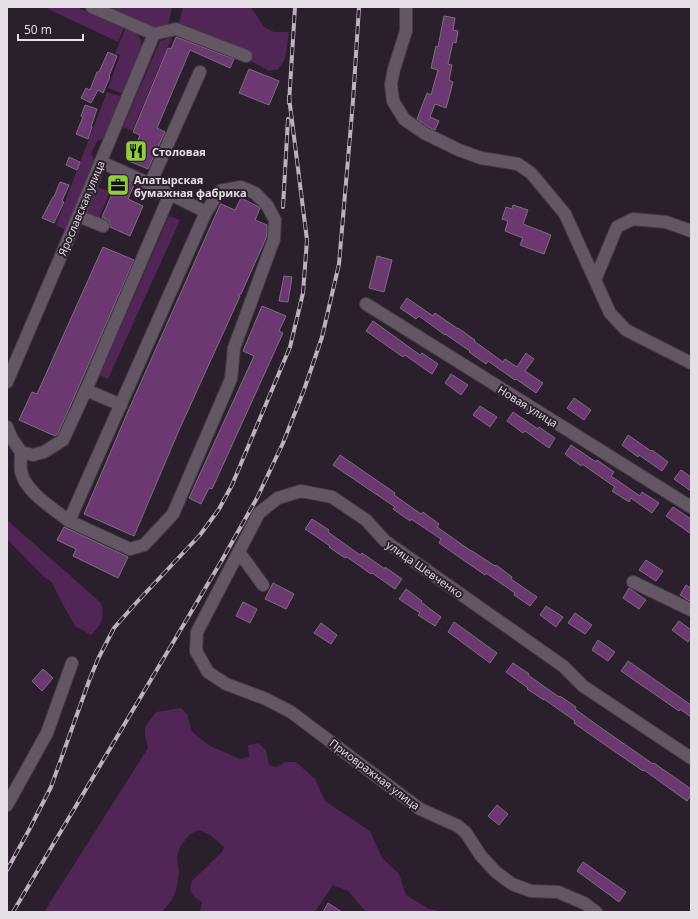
<svg xmlns="http://www.w3.org/2000/svg" width="698" height="919" font-family="'Open Sans',sans-serif">
<style>
.green{fill:#522557}
.building{fill:#6c3872;stroke:#7d6e7e}
.lines{fill:none;stroke-linecap:round;stroke-linejoin:round}
.minor-casing{stroke:#463c47;stroke-width:14}
.minor{stroke:#655666;stroke-width:12}
.rail-casing{stroke:#bbb2bc;stroke-width:4}
.rail{stroke:#2b1f2d;stroke-width:2.5;stroke-dasharray:8;stroke-linecap:butt}
.labels{text-anchor:middle;dominant-baseline:central;stroke-width:4;stroke-linejoin:round;paint-order:stroke}
.poi-label{font-size:11px;font-weight:bold;fill:#e6dee7;stroke:#2b1f2d;text-anchor:start}
.street-label{font-size:11px;fill:#e6dee7;stroke:#2b1f2d}
</style>
<rect width="100%" height="100%" fill="#2b1f2d"/>
<g class="green">
<polygon points="49,7 76,7 124,27 118,42 48,9"/>
<polygon points="96,7 172,7 168,26 156,32"/>
<polygon points="183,7 251,7 264,27 274,32 289,32 285,59 278,69 269,71 253,62 178,27"/>
<polygon points="126,28 136,33 140,38 142,47 123,94 108,88 120,55 115,53"/>
<polygon points="172,37 132,131 123,127 160,41"/>
<polygon points="107,92 122,97 104,139 97,141 91,154 96,162 69,232 56,225"/>
<polygon points="95,186 110,192 98,220 84,214"/>
<polygon points="169,216 180,220 108,379 100,375"/>
<path d="M7 520 101 603C105 616 102 625 91 635L75 626 61 601 52 582 44 577 7 539Z"/>
<path d="M181 708 187 714 192 732 210 746 240 759 249 757 248 745 258 743 266 750 269 765 276 767 286 762H296L315 779 325 801 370 831 382 858 399 874 406 895 429 909 444 912H366L348 891 333 885 315 912H200L202 902 194 897 190 890 192 881 222 852 224 847 210 835 199 830 190 834 180 847 177 857 179 872 177 887 172 900 162 912H44L148 748C143 728 143 729 156 712Z"/>
</g>
<g class="building">
<polygon points="444,16 455,18 453,30 458,31 456,43 453,42 448,64 452,65 449,80 453,82 448,101 446,108 435,104 430,117 439,121 435,130 428,127 417,119 427,93 431,95 438,70 431,68 436,46 438,47"/>
<polygon points="176,37 234,59 230,68 190,50 157,128 165,132 148,169 129,161 140,135 133,132 168,48 171,49"/>
<polygon points="108,52 117,56 109,76 110,77 103,93 98,90 91,103 81,98 86,88 90,90 97,72 99,72"/>
<polygon points="249,69 279,81 269,105 239,93"/>
<polygon points="85,105 97,109 91,127 92,127 88,139 76,134 83,117 81,116"/>
<polygon points="69,157 80,162 77,170 66,165"/>
<polygon points="119,178 134,185 128,199 143,206 130,236 110,227 109,221 102,217"/>
<polygon points="60,182 69,185 62,201 64,202 54,223 42,218 53,197 54,197"/>
<polygon points="241,198 257,206 260,208 255,220 267,225 267,236 241,294 239,294 238,295 240,296 179,430 134,536 84,514 129,409 220,205 221,204 235,210"/>
<polygon points="513,205 528,210 523,224 551,235 544,254 520,245 523,238 505,231 508,221 502,219 506,207 512,209"/>
<polygon points="103,247 134,260 58,434 55,436 19,420 32,392 37,394"/>
<polygon points="377,256 392,260 384,292 369,288"/>
<polygon points="284,276 292,277 288,302 279,301"/>
<polygon points="407,298 433,316 435,313 458,329 458,328 475,340 474,341 503,362 505,359 517,367 526,353 534,359 525,371 543,383 536,393 516,379 515,380 488,361 486,364 469,352 470,351 445,334 445,335 419,316 416,319 400,308"/>
<polygon points="262,306 286,316 279,331 283,333 212,489 209,488 201,504 189,498 254,356 243,351"/>
<polygon points="373,321 420,355 422,353 438,364 432,374 405,355 403,357 366,331"/>
<polygon points="451,374 468,385 461,395 445,383"/>
<polygon points="574,398 591,410 584,420 567,408"/>
<polygon points="480,406 497,417 490,427 473,415"/>
<polygon points="513,412 538,429 539,427 555,438 549,448 525,431 523,433 507,421"/>
<polygon points="628,435 651,451 652,450 668,462 662,471 639,455 638,457 622,445"/>
<polygon points="571,445 596,462 597,460 614,472 611,476 640,496 642,492 659,503 652,513 631,498 629,502 612,491 615,487 582,464 581,466 565,454"/>
<polygon points="340,455 395,493 394,495 421,514 423,512 439,524 437,527 471,551 472,551 495,566 496,565 512,577 511,579 537,597 530,606 514,595 515,593 486,573 485,575 439,543 441,539 411,519 410,521 393,509 395,507 333,465"/>
<polygon points="681,470 691,477 691,491 674,479"/>
<polygon points="673,507 691,519 691,534 666,516"/>
<polygon points="312,519 329,530 328,532 360,555 362,553 385,569 385,567 402,579 395,589 372,573 371,574 347,557 345,558 329,547 330,546 305,529"/>
<polygon points="64,527 128,557 118,578 73,556 76,549 57,540"/>
<polygon points="646,560 663,571 656,581 639,570"/>
<polygon points="273,583 294,594 286,609 265,599"/>
<polygon points="686,585 691,588 691,602 680,595"/>
<polygon points="629,588 646,600 639,609 623,598"/>
<polygon points="406,589 422,601 421,602 441,617 435,626 418,615 420,613 399,599"/>
<polygon points="243,602 257,609 250,623 236,616"/>
<polygon points="546,606 563,617 556,627 540,615"/>
<polygon points="575,613 592,625 585,634 568,623"/>
<polygon points="679,621 691,630 691,638 688,642 672,630"/>
<polygon points="454,622 497,653 490,663 448,632"/>
<polygon points="321,623 337,635 331,644 314,633"/>
<polygon points="598,640 615,652 608,661 592,650"/>
<polygon points="628,661 691,705 691,717 680,709 679,711 621,671"/>
<polygon points="513,663 529,674 528,675 559,697 560,696 576,707 575,709 597,725 653,764 654,763 691,789 691,795 687,801 644,770 643,771 601,742 574,723 575,721 544,699 544,700 527,689 528,688 506,672"/>
<polygon points="43,669 53,678 42,691 32,681"/>
<polygon points="497,805 508,814 499,825 488,816"/>
<polygon points="583,862 626,892 619,902 577,871"/>
<polygon points="328,903 342,912 323,912"/>
</g>
<g class="lines">
<g class="minor-casing">
<g id="minor">
<polyline points="92,7 154,34"/>
<polyline points="406,7 406,31 394,69 391,84 393,101 404,119 424,133 459,150 481,158 518,164 531,173 565,214 610,313 626,330 691,363"/>
<polyline points="154,34 176,29 246,56"/>
<polyline points="101,162 150,184 206,212 69,521 130,549 144,545 173,514 231,379 234,348 274,239 275,220 267,205 255,193 241,187 220,191 206,212"/>
<polyline points="150,184 200,72"/>
<polyline points="78,216 103,226"/>
<polyline points="595,280 617,227 633,219 666,222 691,231"/>
<polyline points="366,304 691,507"/>
<polyline points="7,382 78,216 154,34"/>
<polyline points="86,390 170,194"/>
<polyline points="7,427 11,437 21,452 33,455 44,452 63,440 86,390 121,405"/>
<path d="M21 452C21 458 20 465 21 471 24 491 54 509 69 521"/>
<polyline points="239,552 263,585"/>
<polyline points="633,582 691,610"/>
<polyline points="7,805 47,733 72,663"/>
<polyline points="596,912 584,903 558,892 531,891 512,884 496,872 481,856 466,833 458,826 420,809 291,712 266,699 226,684 208,672 196,651 197,632 259,513 278,498 301,491 332,497 366,520 385,541 563,666 583,686 691,758"/>
</g>
</g>
<use href="#minor" class="minor"/>
<g class="rail-casing">
<g id="rail">
<polyline points="289,103 295,7"/>
<polyline points="283,207 288,119"/>
<polyline points="7,870 29,830 51,787 89,681 98,659 114,628 136,603 200,535 219,509 232,485 290,347 303,293 307,240 289,97"/>
<polyline points="13,912 222,560 257,498 283,443 304,390 322,337 339,264 353,101 359,7"/>
</g>
</g>
<use href="#rail" class="rail"/>
</g>
<defs>
<g id="restaurant-square" transform="scale(1.15)"><rect x="-9" y="-9" width="18" height="18" rx="4" fill="#90cd40" stroke="#2b1f2d"/><path d="M-5-6h1v4h1v-4h1v4h1v-4h1v5L-1.5 .5V6h-2V.5L-5-1ZM5-6V6H3V1.5H1.5Q1.5-4 5-6Z" fill="#111"/></g>
<g id="office-square" transform="scale(1.15)"><rect x="-9" y="-9" width="18" height="18" rx="4" fill="#90cd40" stroke="#2b1f2d"/><path d="M-6-3h4V-5.5h4V-3h4V5H-6ZM-1-4.5V-3h2v-1.5ZM-6 0V1H6V0Z" fill="#111"/></g>
</defs>
<g fill-rule="evenodd">
<use href="#restaurant-square" x="136" y="151"/>
<use href="#office-square" x="118" y="185"/>
</g>
<g class="labels">
<g class="poi-label">
<text x="152" y="151">Столовая</text>
<text x="134" y="179">Алатырская<tspan x="134" dy="13">бумажная фабрика</tspan></text>
</g>
<g class="street-label">
<text transform="translate(81 208) rotate(-67)">Ярославская улица</text>
<text transform="translate(528 406) rotate(32)">Новая улица</text>
<text transform="translate(425 569) rotate(35)">улица Шевченко</text>
<text transform="translate(375 774) rotate(37)">Приовражная улица</text>
</g>
</g>
<rect width="698" height="919" fill="none" stroke="#e6dee7" stroke-width="16"/>
<path d="M18 34v6h65v-6" fill="none" stroke="#e6dee7" stroke-width="2"/>
<text x="24" y="34" font-size="12" fill="#e6dee7" stroke="#2b1f2d" stroke-width="3" paint-order="stroke">50 m</text>
</svg>
